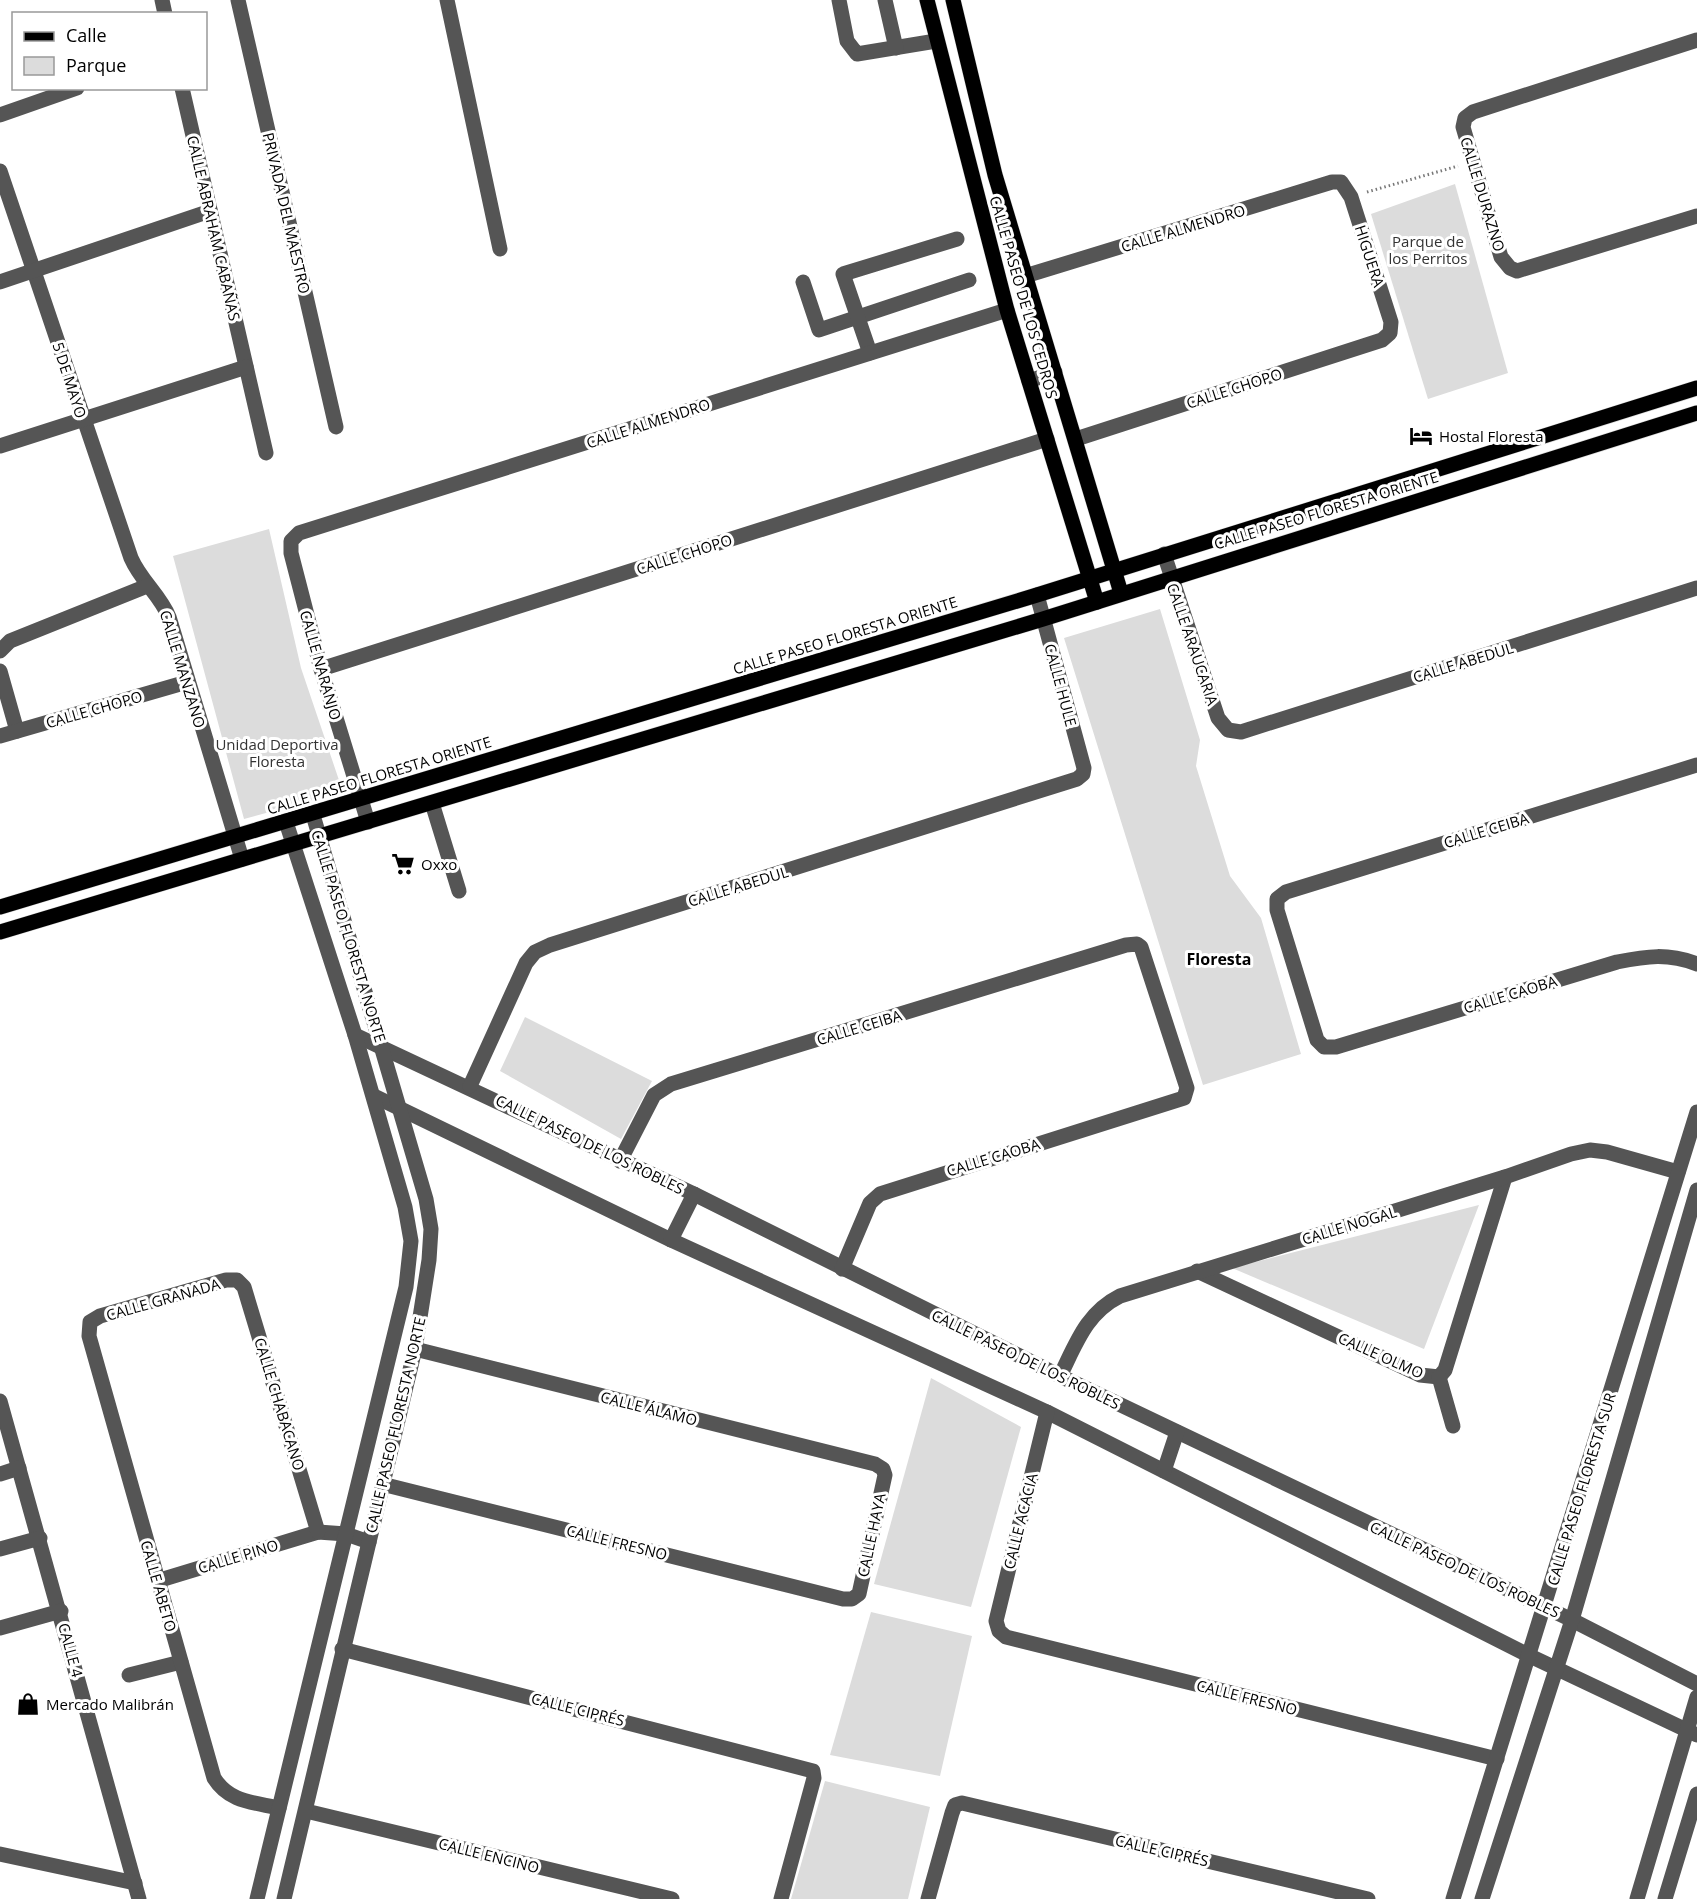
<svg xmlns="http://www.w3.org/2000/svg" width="1697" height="1899" font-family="'Open Sans',sans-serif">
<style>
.green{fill:#dcdcdc}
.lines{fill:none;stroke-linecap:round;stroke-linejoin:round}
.major-casing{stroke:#dbdbdb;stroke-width:16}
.path{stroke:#777;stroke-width:3;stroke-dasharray:1.5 3;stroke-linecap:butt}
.minor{stroke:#555;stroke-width:15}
.major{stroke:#000;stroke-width:15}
.labels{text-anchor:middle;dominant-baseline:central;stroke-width:6;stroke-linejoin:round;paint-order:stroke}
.street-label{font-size:15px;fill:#000;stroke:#fff}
.park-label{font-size:15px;fill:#333;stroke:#fff}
.poi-label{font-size:15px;fill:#000;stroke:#fff;text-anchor:start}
.neighbourhood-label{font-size:16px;font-weight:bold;fill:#000;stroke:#fff}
</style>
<rect width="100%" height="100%" fill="#fff"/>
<g class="green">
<polygon points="1455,184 1508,373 1428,399 1371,214"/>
<polygon points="269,529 301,668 343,792 244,819 173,556"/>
<polygon points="1160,609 1200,740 1196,766 1230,876 1261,918 1301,1054 1203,1085 1064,638"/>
<polygon points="525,1017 652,1081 621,1139 500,1071"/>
<polygon points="1479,1205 1424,1349 1232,1268"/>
<polygon points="931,1378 1021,1427 971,1607 874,1584"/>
<polygon points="871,1612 972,1636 940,1776 830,1755"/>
<polygon points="825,1781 930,1807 908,1899 791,1899"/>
</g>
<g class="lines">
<g class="major-casing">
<g id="major">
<polyline points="927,0 1007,310 1097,602"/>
<polyline points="953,0 995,175 1121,593"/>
<polyline points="0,907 1037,595 1697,388"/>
<polyline points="0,932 1043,619 1697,413"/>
</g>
</g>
<polyline class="path" points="1367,192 1458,166"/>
<g class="minor">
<polyline points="162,0 165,14"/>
<polyline points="238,0 336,427"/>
<polyline points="447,0 500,249"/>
<polyline points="839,0 847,41 857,54 936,41"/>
<polyline points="885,0 896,48"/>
<polyline points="1697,40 1473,112 1465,118 1463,127 1501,257 1510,268 1517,271 1697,216"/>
<polyline points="182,88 266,453"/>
<polyline points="0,115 77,88"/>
<path d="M0 171 131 558C141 581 160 595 169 617L242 859"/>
<polyline points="1025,276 1332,182 1341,182 1351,197 1391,322 1390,333 1382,340 1076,439"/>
<polyline points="0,282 210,211"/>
<polyline points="803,282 819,330 969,280"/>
<polyline points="870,353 843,274 957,239"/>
<polyline points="1029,381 1055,372"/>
<polyline points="0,446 246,367"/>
<polyline points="1164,554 1218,718 1228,730 1241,732 1697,588"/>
<polyline points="0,651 10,641 147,586"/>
<polyline points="321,669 1047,439"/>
<polyline points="0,671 17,731"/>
<polyline points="0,736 187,682"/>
<path d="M1697 765 1286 892 1277 899V910L1317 1040 1324 1047H1336L1617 962C1647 956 1668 953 1697 964"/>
<polyline points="432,803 459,891"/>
<polyline points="368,822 321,669 291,553 291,541 299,533 1007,310"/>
<polyline points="355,1035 694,1194 1060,1376 1572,1620 1697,1684"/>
<polyline points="470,1086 526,963 535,952 550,945 1077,779 1083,774 1084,768 1037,595"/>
<polyline points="374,1096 671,1240 1047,1412 1530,1656 1697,1735"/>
<polyline points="620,1161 654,1095 671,1084 1126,945 1137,944 1141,947 1187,1088 1184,1098 880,1194 870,1203 842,1269"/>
<polyline points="671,1240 694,1194"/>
<polyline points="1197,1271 1420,1375 1439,1377 1445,1370 1505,1177"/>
<path d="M1060 1376C1076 1344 1086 1313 1120 1296L1505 1177 1571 1154 1590 1150 1607 1152 1678 1172"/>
<polyline points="1439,1377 1453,1426"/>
<polyline points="0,1401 139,1899"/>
<polyline points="1047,1412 996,1621 999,1631 1006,1637 1497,1759"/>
<polyline points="1164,1471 1177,1432"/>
<polyline points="0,1474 19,1468"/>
<polyline points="382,1484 843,1599 852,1599 859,1594 885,1475 883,1469 875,1464 415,1349"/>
<polyline points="0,1549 40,1538"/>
<polyline points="157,1581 318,1532 346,1534 369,1542"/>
<polyline points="0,1628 61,1611"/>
<polyline points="342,1649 813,1771 814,1778 781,1899"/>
<polyline points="129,1675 181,1662"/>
<path d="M279 1808C252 1802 229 1802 214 1778L89 1336 90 1322 100 1316 226 1280H237L244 1287 318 1532"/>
<polyline points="306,1811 672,1899"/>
<polyline points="0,1854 135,1883"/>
<polyline points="257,1899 406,1287 411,1241 405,1207 355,1035 286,822"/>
<polyline points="284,1899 415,1349 429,1260 431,1229 426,1199 313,815"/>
<polyline points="928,1899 952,1813 955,1805 962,1803 1368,1899"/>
<polyline points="1453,1899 1697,1112"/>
<polyline points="1482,1899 1572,1620 1697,1190"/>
<polyline points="1637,1899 1697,1697"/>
<polyline points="1665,1899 1697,1794"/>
</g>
<use href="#major" class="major"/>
</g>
<defs>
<g id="hotel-bare" transform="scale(1.8)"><path d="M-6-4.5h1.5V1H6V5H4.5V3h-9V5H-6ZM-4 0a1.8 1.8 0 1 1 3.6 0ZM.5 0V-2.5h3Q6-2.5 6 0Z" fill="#000" stroke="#fff" stroke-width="2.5" paint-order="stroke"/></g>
<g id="supermarket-bare" transform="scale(1.8)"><path d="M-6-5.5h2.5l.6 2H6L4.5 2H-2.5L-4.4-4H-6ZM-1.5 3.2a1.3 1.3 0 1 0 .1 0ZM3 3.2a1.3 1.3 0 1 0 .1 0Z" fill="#000" stroke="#fff" stroke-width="2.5" paint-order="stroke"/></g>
<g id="shop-bare" transform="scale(1.8)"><path d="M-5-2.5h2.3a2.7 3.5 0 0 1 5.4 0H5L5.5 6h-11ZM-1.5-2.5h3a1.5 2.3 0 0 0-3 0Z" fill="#000" stroke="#fff" stroke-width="2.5" paint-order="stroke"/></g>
</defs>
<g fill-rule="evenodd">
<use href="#hotel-bare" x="1421" y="436"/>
<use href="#supermarket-bare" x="403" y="864"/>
<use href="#shop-bare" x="28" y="1704"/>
</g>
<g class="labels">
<g class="street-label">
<text transform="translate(1483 194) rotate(73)">CALLE DURAZNO</text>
<text transform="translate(287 213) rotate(77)">PRIVADA DEL MAESTRO</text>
<text transform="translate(214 228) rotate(77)">CALLE ABRAHAM CABAÑAS</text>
<text transform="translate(1183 228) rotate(-17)">CALLE ALMENDRO</text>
<text transform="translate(1370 256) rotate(72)">HIGUERA</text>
<text transform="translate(1024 297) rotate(74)">CALLE PASEO DE LOS CEDROS</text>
<text transform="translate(70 380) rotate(72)">5 DE MAYO</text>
<text transform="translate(1234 388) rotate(-18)">CALLE CHOPO</text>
<text transform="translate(648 423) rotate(-18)">CALLE ALMENDRO</text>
<text transform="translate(1326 510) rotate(-17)">CALLE PASEO FLORESTA ORIENTE</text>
<text transform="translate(684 554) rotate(-18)">CALLE CHOPO</text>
<text transform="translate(845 635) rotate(-17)">CALLE PASEO FLORESTA ORIENTE</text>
<text transform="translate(1193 644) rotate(71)">CALLE ARAUCARIA</text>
<text transform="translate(1463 662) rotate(-17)">CALLE ABEDUL</text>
<text transform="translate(321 665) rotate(74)">CALLE NARANJO</text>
<text transform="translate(183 669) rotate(73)">CALLE MANZANO</text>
<text transform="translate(1061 685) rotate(75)">CALLE HULE</text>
<text transform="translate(94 709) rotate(-16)">CALLE CHOPO</text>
<text transform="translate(379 775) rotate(-17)">CALLE PASEO FLORESTA ORIENTE</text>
<text transform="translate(1486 830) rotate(-17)">CALLE CEIBA</text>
<text transform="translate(738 886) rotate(-17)">CALLE ABEDUL</text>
<text transform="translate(349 936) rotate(73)">CALLE PASEO FLORESTA NORTE</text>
<text transform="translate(1510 994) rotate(-17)">CALLE CAOBA</text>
<text transform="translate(859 1027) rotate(-17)">CALLE CEIBA</text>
<text transform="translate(590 1144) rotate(26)">CALLE PASEO DE LOS ROBLES</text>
<text transform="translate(993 1157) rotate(-17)">CALLE CAOBA</text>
<text transform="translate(1349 1225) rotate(-17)">CALLE NOGAL</text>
<text transform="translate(163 1299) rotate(-16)">CALLE GRANADA</text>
<text transform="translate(1381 1355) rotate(24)">CALLE OLMO</text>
<text transform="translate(1026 1359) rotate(26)">CALLE PASEO DE LOS ROBLES</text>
<text transform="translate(280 1404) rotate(73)">CALLE CHABACANO</text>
<text transform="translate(649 1408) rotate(14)">CALLE ÁLAMO</text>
<text transform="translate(395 1425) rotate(-77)">CALLE PASEO FLORESTA NORTE</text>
<text transform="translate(1581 1489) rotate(-73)">CALLE PASEO FLORESTA SUR</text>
<text transform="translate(1020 1521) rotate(-76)">CALLE ACACIA</text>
<text transform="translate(871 1535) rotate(-78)">CALLE HAYA</text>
<text transform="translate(617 1542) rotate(14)">CALLE FRESNO</text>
<text transform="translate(238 1556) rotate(-17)">CALLE PINO</text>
<text transform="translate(1465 1569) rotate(25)">CALLE PASEO DE LOS ROBLES</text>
<text transform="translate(159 1586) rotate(74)">CALLE ABETO</text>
<text transform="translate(71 1650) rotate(75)">CALLE 4</text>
<text transform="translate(1247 1697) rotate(14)">CALLE FRESNO</text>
<text transform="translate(578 1709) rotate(14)">CALLE CIPRÉS</text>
<text transform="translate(1162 1850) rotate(13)">CALLE CIPRÉS</text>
<text transform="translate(489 1855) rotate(14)">CALLE ENCINO</text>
</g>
<g class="park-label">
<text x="1428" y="241">Parque de<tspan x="1428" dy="17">los Perritos</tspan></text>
<text x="277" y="744">Unidad Deportiva<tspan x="277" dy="17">Floresta</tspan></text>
</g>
<g class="poi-label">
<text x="1439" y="436">Hostal Floresta</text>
<text x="421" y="864">Oxxo</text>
<text x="46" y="1704">Mercado Malibrán</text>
</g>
<g class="neighbourhood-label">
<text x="1219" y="959">Floresta</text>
</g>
</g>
<rect x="12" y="12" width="195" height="78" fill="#ffffff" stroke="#999999" stroke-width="1.5"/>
<rect x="24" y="32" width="30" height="9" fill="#000000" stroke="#999999" stroke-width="1.5"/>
<text x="66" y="42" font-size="18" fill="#000000">Calle</text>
<rect x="24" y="57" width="30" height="18" fill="#dcdcdc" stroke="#999999" stroke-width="1.5"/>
<text x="66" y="72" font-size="18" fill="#000000">Parque</text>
</svg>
